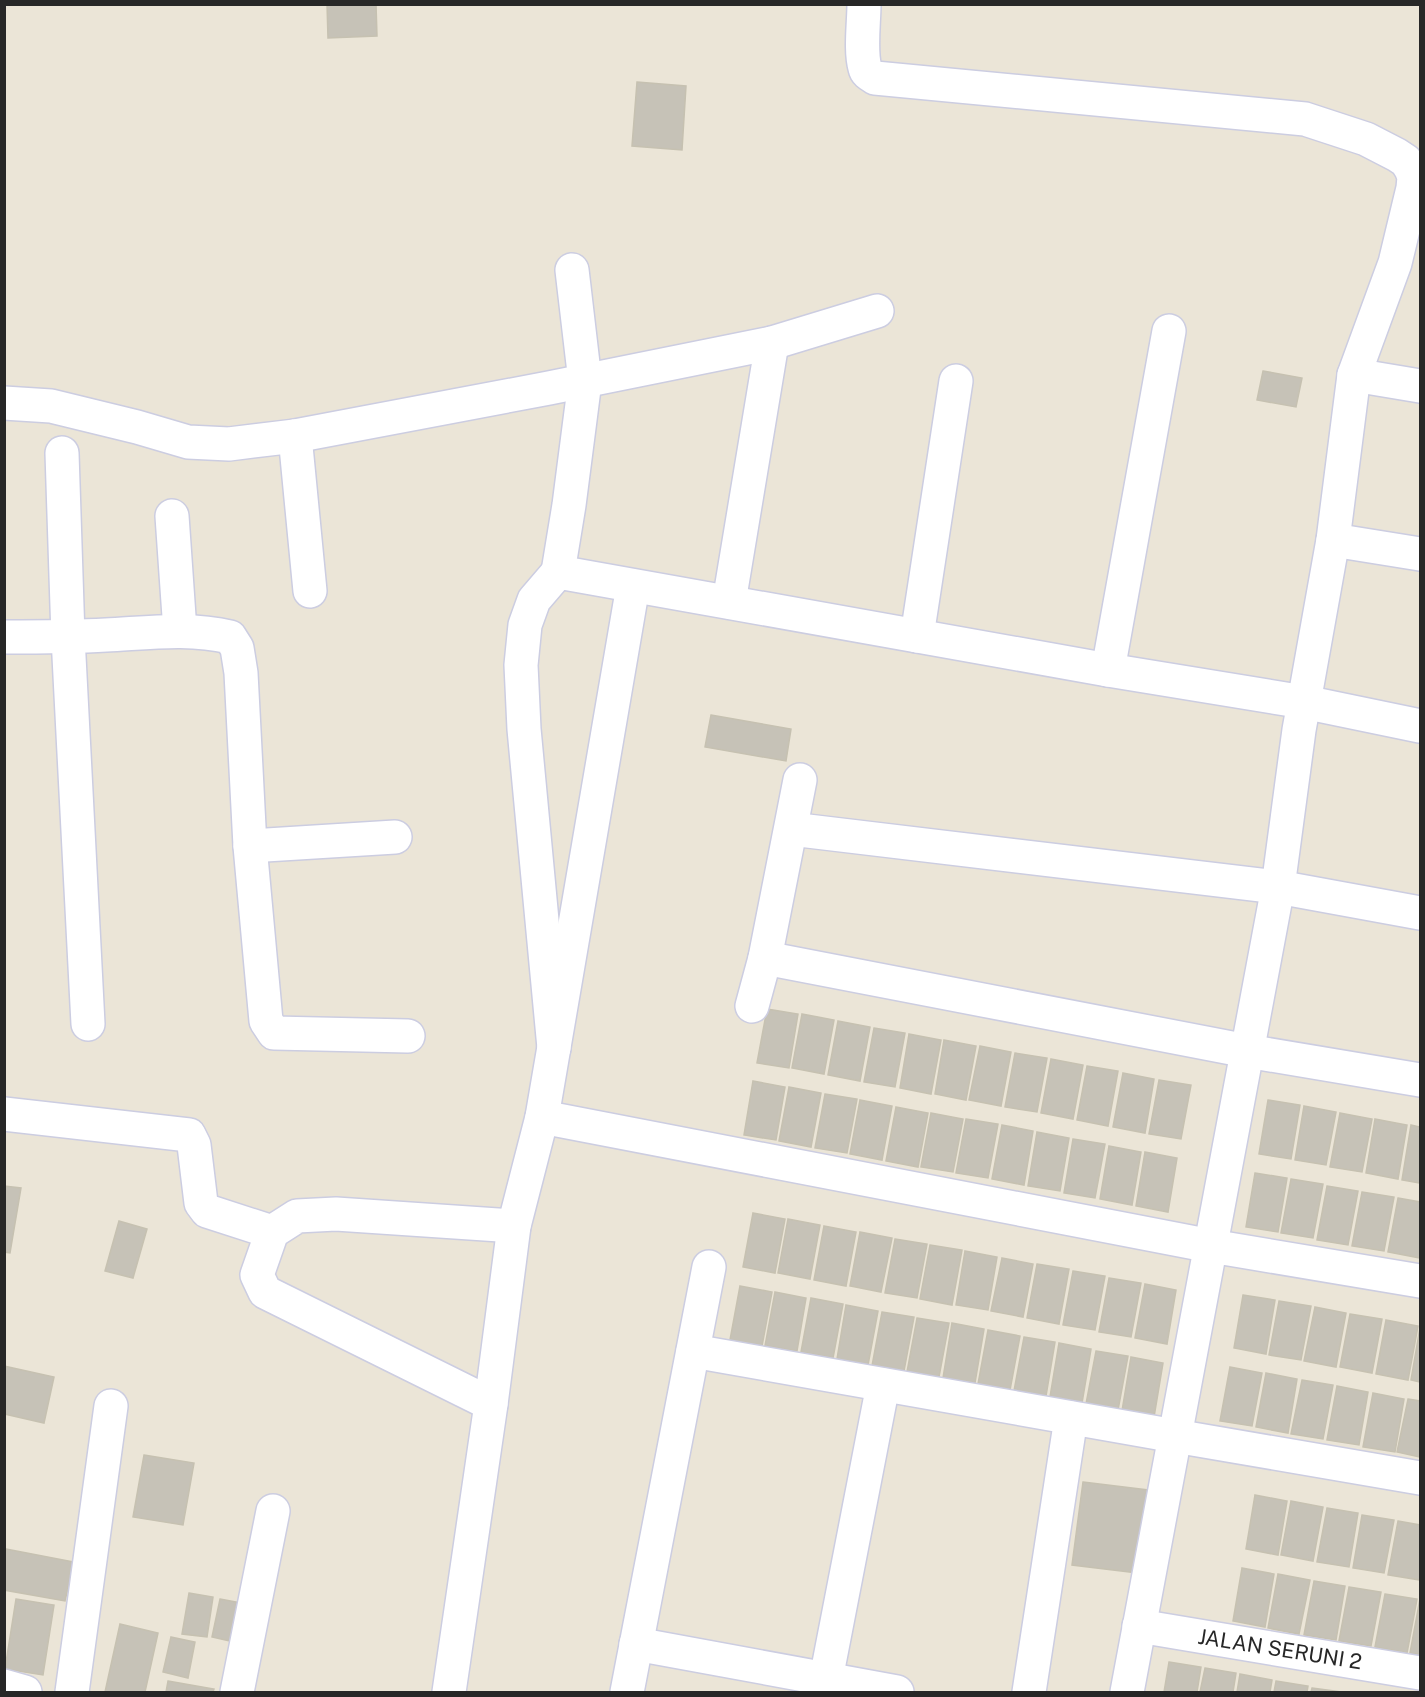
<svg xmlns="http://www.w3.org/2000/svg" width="1425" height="1697" font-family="'Public Sans',sans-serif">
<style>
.building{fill:#c6c2b7;stroke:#c6c1b1;stroke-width:1.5}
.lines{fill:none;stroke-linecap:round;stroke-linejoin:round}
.minor-casing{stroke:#cccde1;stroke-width:36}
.minor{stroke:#fff;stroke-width:33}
.labels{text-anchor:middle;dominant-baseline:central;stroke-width:4.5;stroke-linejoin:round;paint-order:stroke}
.street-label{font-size:21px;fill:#272727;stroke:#fff}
</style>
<rect width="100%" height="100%" fill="#ebe5d7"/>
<g class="building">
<polygon points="327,4 376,4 377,36 328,38"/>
<polygon points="637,82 686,86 682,150 632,146"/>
<polygon points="1263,371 1302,378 1296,407 1257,400"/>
<polygon points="711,715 791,729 786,761 705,747"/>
<polygon points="767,1009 798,1014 789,1068 757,1063"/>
<polygon points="802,1014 834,1020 824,1074 792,1068"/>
<polygon points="838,1021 870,1027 860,1081 828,1075"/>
<polygon points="874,1028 905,1033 895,1087 864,1082"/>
<polygon points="909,1034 941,1040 931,1094 900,1088"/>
<polygon points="944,1040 976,1046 966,1100 935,1094"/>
<polygon points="980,1046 1011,1052 1001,1106 969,1100"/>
<polygon points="1015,1053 1047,1058 1037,1112 1005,1107"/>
<polygon points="1051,1059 1083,1065 1073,1119 1041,1113"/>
<polygon points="1087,1066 1118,1071 1108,1126 1077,1120"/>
<polygon points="1123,1073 1154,1079 1145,1133 1113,1127"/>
<polygon points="1159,1080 1191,1085 1181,1139 1149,1134"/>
<polygon points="753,1081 785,1087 776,1140 744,1135"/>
<polygon points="789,1087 821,1093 811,1147 779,1141"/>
<polygon points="825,1094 857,1099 847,1153 815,1148"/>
<polygon points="860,1100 892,1106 882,1160 850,1154"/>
<polygon points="1268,1100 1300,1105 1291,1159 1259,1154"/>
<polygon points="1304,1106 1336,1112 1326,1165 1295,1160"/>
<polygon points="896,1107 928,1113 918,1167 886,1161"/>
<polygon points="931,1113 963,1119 953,1172 921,1167"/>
<polygon points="1340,1113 1372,1119 1362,1172 1330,1167"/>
<polygon points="966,1119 998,1124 988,1178 956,1173"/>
<polygon points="1375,1119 1407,1125 1398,1179 1366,1173"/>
<polygon points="1002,1125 1033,1131 1024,1185 992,1179"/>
<polygon points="1411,1125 1420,1127 1420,1183 1402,1180"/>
<polygon points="1037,1132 1069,1138 1060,1191 1028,1186"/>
<polygon points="1073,1139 1105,1144 1095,1198 1064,1193"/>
<polygon points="1109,1146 1141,1152 1132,1205 1100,1199"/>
<polygon points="1145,1152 1177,1158 1168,1212 1136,1206"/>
<polygon points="1255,1173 1287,1178 1278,1232 1246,1227"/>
<polygon points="1291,1179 1323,1184 1313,1238 1281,1233"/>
<polygon points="4,1186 21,1188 10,1253 4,1252"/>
<polygon points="1327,1186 1358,1191 1348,1245 1317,1240"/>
<polygon points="1362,1192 1394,1197 1384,1251 1352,1246"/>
<polygon points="1398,1198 1420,1202 1420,1258 1388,1252"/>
<polygon points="753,1213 785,1219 775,1273 743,1267"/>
<polygon points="788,1219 820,1225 810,1279 778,1273"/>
<polygon points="119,1221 147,1229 133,1278 105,1271"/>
<polygon points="824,1226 856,1232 846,1286 814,1280"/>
<polygon points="860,1232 892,1238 881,1292 850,1286"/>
<polygon points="895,1239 927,1244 917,1298 885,1293"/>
<polygon points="930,1245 962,1250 952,1305 920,1299"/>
<polygon points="965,1251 997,1257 988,1310 956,1305"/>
<polygon points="1002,1258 1033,1264 1023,1317 991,1311"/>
<polygon points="1037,1264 1069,1269 1059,1324 1027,1318"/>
<polygon points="1073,1271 1105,1276 1095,1330 1063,1325"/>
<polygon points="1109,1278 1141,1283 1131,1337 1099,1332"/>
<polygon points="1145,1284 1176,1290 1167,1344 1135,1338"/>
<polygon points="740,1286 772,1292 762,1346 730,1340"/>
<polygon points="775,1292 806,1298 797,1351 765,1346"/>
<polygon points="1243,1295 1275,1300 1266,1354 1234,1348"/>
<polygon points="811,1298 843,1304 833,1358 801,1352"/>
<polygon points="1279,1301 1311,1306 1301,1360 1269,1355"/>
<polygon points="846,1305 878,1311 868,1365 837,1359"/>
<polygon points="1315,1307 1346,1313 1336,1367 1304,1361"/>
<polygon points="882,1312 914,1317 904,1371 872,1366"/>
<polygon points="1350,1314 1382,1319 1372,1373 1340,1367"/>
<polygon points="917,1318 949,1323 939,1377 907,1372"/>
<polygon points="1386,1320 1418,1326 1408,1380 1376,1374"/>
<polygon points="952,1323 984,1329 975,1383 943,1378"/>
<polygon points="1420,1328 1420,1382 1411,1380"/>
<polygon points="988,1330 1020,1336 1010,1390 978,1384"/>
<polygon points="1024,1337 1055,1342 1046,1396 1014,1391"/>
<polygon points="1059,1343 1091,1349 1082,1403 1050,1397"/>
<polygon points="1096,1351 1128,1356 1118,1410 1086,1404"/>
<polygon points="1131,1357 1163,1363 1154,1417 1122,1411"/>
<polygon points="4,1366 54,1377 44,1423 4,1414"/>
<polygon points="1230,1367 1262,1373 1252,1426 1220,1421"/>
<polygon points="1266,1373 1297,1379 1288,1433 1256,1427"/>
<polygon points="1302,1380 1333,1385 1323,1439 1291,1434"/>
<polygon points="1337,1386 1368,1392 1359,1445 1327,1440"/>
<polygon points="1373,1393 1404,1399 1395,1452 1363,1447"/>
<polygon points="1408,1399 1420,1401 1420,1457 1397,1452"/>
<polygon points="144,1455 194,1463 183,1525 133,1517"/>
<polygon points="1083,1482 1148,1490 1137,1573 1072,1565"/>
<polygon points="1255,1495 1287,1501 1278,1555 1246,1549"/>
<polygon points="1291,1501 1323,1507 1313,1561 1281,1555"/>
<polygon points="1327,1508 1358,1513 1349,1567 1317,1562"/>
<polygon points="1362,1515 1394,1520 1384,1573 1353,1568"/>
<polygon points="1398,1521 1420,1525 1420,1580 1388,1575"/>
<polygon points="6,1549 74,1562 65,1601 4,1590 4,1559"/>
<polygon points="1242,1568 1274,1574 1265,1627 1233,1621"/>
<polygon points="1278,1574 1310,1580 1299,1634 1268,1628"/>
<polygon points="1314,1581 1345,1586 1336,1640 1304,1635"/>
<polygon points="1349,1587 1381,1592 1371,1646 1339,1641"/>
<polygon points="189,1593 213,1597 207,1637 182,1634"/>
<polygon points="1385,1594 1417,1599 1407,1653 1375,1647"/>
<polygon points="16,1599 54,1605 43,1675 5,1669"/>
<polygon points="220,1599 247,1604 239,1643 212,1637"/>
<polygon points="1420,1599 1420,1655 1410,1653"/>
<polygon points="120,1624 158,1633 145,1692 105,1692"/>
<polygon points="171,1637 195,1642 188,1678 163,1672"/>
<polygon points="1169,1662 1201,1667 1197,1692 1164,1692"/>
<polygon points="1205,1668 1236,1673 1233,1692 1200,1692"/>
<polygon points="1240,1674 1272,1680 1270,1692 1237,1692"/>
<polygon points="168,1681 214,1689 213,1692 166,1692"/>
<polygon points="1276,1681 1308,1686 1307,1692 1274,1692"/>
<polygon points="1312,1688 1342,1692 1311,1692"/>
</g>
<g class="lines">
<g class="minor-casing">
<g id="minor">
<path d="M864 4C864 22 860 51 865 68 866 73 870 75 875 78L1305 119 1366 139 1397 155 1406 161 1411 169 1414 177 1413 188 1395 263 1354 375 1333 540 1299 730 1278 887 1127 1692"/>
<polyline points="1354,375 1420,386"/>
<polyline points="4,403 51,406 137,427 188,442 229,444 295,436 549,388 772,343 877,311"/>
<polyline points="295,436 310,591"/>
<polyline points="62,453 68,637 88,1024"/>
<polyline points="172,516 180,631"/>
<polyline points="1333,540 1420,554"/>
<polyline points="558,572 569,505 585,381 572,270"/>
<polyline points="729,602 772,343"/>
<polyline points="917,636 956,381"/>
<path d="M4 637C38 637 72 637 106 635 147 633 189 627 230 637L237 648 241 673 250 846 266 1021 274 1033 408 1036"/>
<polyline points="1108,670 1169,331"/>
<polyline points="791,829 1278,887 1420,913"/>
<polyline points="250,846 395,837"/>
<polyline points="765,958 1247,1051 1420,1080"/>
<polyline points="752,1006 765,958 800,780"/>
<polyline points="554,1048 524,729 521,665 525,625 534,600 558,572 1108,670 1304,702 1420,726"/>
<polyline points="4,1114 189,1135 194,1145 201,1203 207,1211 272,1232"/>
<polyline points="542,1117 1211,1246 1420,1281"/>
<polyline points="693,1351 1175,1436 1420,1478"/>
<polyline points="491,1404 265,1292 257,1275 272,1232 297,1216 336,1214 514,1226"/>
<polyline points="1139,1626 1420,1673"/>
<polyline points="636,1644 897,1692"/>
<polyline points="826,1679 883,1385"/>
<polyline points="4,1686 25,1692"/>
<polyline points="72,1692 111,1406"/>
<polyline points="237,1692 273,1511"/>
<polyline points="449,1692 491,1404 514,1226 542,1117 633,586"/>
<polyline points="627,1692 709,1267"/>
<polyline points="1029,1692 1071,1418"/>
</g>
</g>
<use href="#minor" class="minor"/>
</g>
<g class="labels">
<g class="street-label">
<text transform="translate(1280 1649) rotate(9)">JALAN SERUNI 2</text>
</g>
</g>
<rect width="1425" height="1697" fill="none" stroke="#272727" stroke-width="12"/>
</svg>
